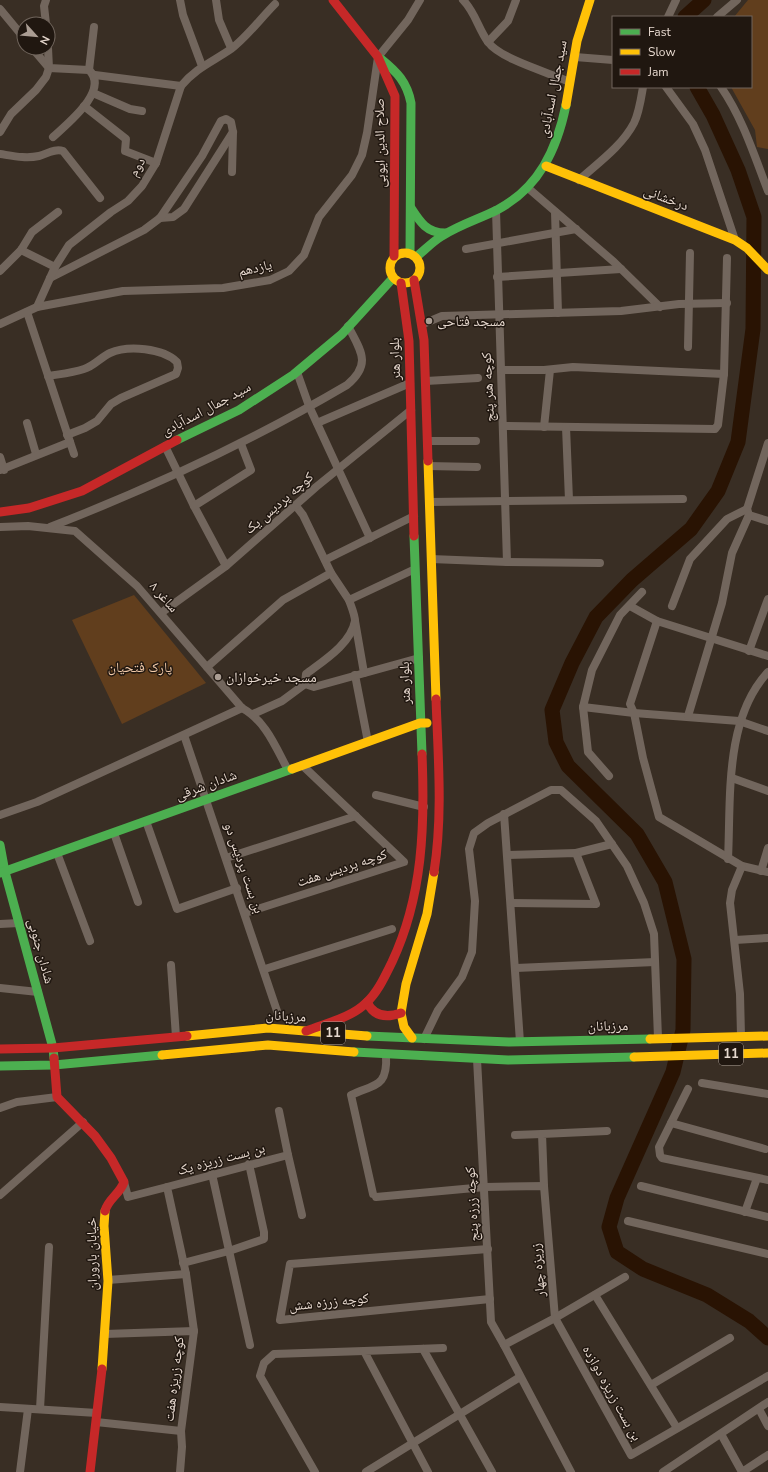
<svg xmlns="http://www.w3.org/2000/svg" width="768" height="1472" font-family="'Nunito Sans','Noto Naskh Arabic',sans-serif">
<style>
.green{fill:#613e1d}
.lines{fill:none;stroke-linecap:round;stroke-linejoin:round}
.river{stroke:#291303;stroke-width:15}
.street{stroke:#72665d;stroke-width:8}
.fast{stroke:#4caf50;stroke-width:9}
.slow{stroke:#ffc107;stroke-width:9}
.jam{stroke:#c62828;stroke-width:9}
.poi-dot{fill:#aa9d93;stroke:#201710;stroke-width:1.5}
.labels{text-anchor:middle;dominant-baseline:central;stroke-width:3;stroke-linejoin:round;paint-order:stroke}
.shield{fill:#201710;stroke:#ab9f96;stroke-width:1}
.shield-label{font-size:13px;font-weight:bold;fill:#e7d9cf}
.street-label{font-size:14px;fill:#e7d9cf;stroke:#201710}
.poi-label{font-size:14px;fill:#e7d9cf;stroke:#201710;text-anchor:start}
.park-label{font-size:14px;fill:#f2caa9;stroke:#201710}
</style>
<rect width="100%" height="100%" fill="#392e24"/>
<g class="green">
<polygon points="748,0 768,0 768,149 757,147 755,130 731,87 751,87 751,17 734,17"/>
<polygon points="134,595 206,683 122,724 72,620"/>
</g>
<g class="lines">
<g class="river">
<polyline points="685,17 704,0"/>
<polyline points="697,87 713,115 738,170 754,217 753,329 738,442 718,491 691,529 632,580 596,617 572,663 552,710 556,742 568,766 637,834 665,882 684,959 683,1030 673,1072 617,1198 609,1227 617,1252 643,1269 707,1295 749,1321 768,1338"/>
</g>
<g class="street">
<polyline points="46,0 44,6 46,24"/>
<polyline points="180,0 183,15 202,66"/>
<polyline points="216,0 219,20 231,48"/>
<path d="M463 0C475 12 478 28 488 42 500 59 550 73 570 82"/>
<polyline points="0,9 24,38"/>
<polyline points="668,17 676,0"/>
<polyline points="717,17 737,0"/>
<polyline points="488,42 508,21 516,0"/>
<path d="M32 48 49 68 89 70C110 90 68 123 53 137"/>
<polyline points="575,57 613,60"/>
<polyline points="89,70 94,27"/>
<polyline points="95,75 181,86"/>
<polyline points="666,87 693,124 705,150 735,240"/>
<path d="M721 87C743 119 754 155 768 191"/>
<polyline points="93,93 130,109 142,111"/>
<polyline points="84,106 126,139 125,151 156,163"/>
<polyline points="0,132 11,114 36,90 46,77 49,68 48,48"/>
<path d="M0 154C13 156 26 159 39 156 47 154 55 148 63 151L100 198"/>
<path d="M579 180C598 163 622 146 634 123 639 113 641 99 643 87"/>
<polyline points="528,188 614,262 660,307"/>
<polyline points="496,210 507,562"/>
<polyline points="555,212 558,313"/>
<polyline points="160,218 173,217 184,209 233,132"/>
<polyline points="466,249 576,229"/>
<polyline points="21,250 55,267"/>
<polyline points="0,271 21,250 32,232 58,212"/>
<polyline points="497,277 621,269"/>
<polyline points="50,278 144,230 160,218 202,156 221,121 226,119 231,122 233,132 232,172"/>
<polyline points="37,307 123,291 223,288 270,280 289,271 304,255 319,217 352,175 362,155 367,133 378,57 408,20 420,0"/>
<polyline points="27,312 74,454"/>
<path d="M0 324 37 307 55 267 69 245 111 212 128 201 142 186 156 163 181 86C196 68 212 62 231 49 246 38 261 18 275 4"/>
<polyline points="423,324 442,316 621,311 679,304 727,303"/>
<polyline points="688,347 690,253"/>
<polyline points="501,370 544,370 573,367 724,374"/>
<polyline points="297,372 309,406 370,538"/>
<path d="M48 376C60 374 72 373 84 369 94 366 101 357 110 353 128 345 163 348 177 362L178 368 176 374 121 398 111 404 97 421 85 428 67 435"/>
<polyline points="426,381 478,378"/>
<polyline points="27,423 36,454"/>
<polyline points="317,423 410,383"/>
<polyline points="503,426 715,429 718,425 724,374 727,258"/>
<polyline points="544,427 550,370"/>
<polyline points="566,427 569,500"/>
<polyline points="427,441 476,441"/>
<polyline points="768,443 747,509 749,515 768,521"/>
<polyline points="165,446 194,506 226,566"/>
<polyline points="0,457 4,470"/>
<polyline points="428,466 477,467"/>
<polyline points="0,470 70,442"/>
<polyline points="429,502 683,499"/>
<polyline points="194,506 251,470 241,444"/>
<polyline points="296,506 303,515 331,573 349,600 415,569"/>
<path d="M0 527 28 526 75 531 137 586 242 708C266 721 276 748 288 770"/>
<path d="M50 527C153 487 252 441 347 385 372 364 361 351 348 326"/>
<polyline points="431,559 507,562 600,563"/>
<polyline points="325,560 414,516"/>
<polyline points="630,606 657,621 768,656"/>
<polyline points="672,606 690,559 727,519 747,509"/>
<polyline points="161,613 226,566 316,487 411,410"/>
<polyline points="355,621 364,673"/>
<polyline points="657,621 630,704 634,713 643,758 659,817 742,866 768,872"/>
<polyline points="749,651 768,599"/>
<polyline points="207,667 283,600 331,573"/>
<polyline points="355,675 368,742"/>
<polyline points="305,684 314,687 419,658"/>
<polyline points="583,707 634,713 739,721 768,731"/>
<path d="M253 714 282 701 305 684 306 674C323 661 351 644 355 621 355 615 351 606 349 600"/>
<polyline points="688,716 722,603 732,553 749,515"/>
<polyline points="184,735 277,1011"/>
<polyline points="609,776 588,752 583,707 592,670 620,615 642,592"/>
<polyline points="732,778 768,791"/>
<polyline points="376,795 424,807"/>
<polyline points="504,814 520,1042"/>
<polyline points="0,815 37,802 242,708"/>
<polyline points="146,821 177,909 237,888"/>
<polyline points="114,833 138,902"/>
<polyline points="57,853 90,941"/>
<polyline points="576,853 612,844"/>
<polyline points="508,855 576,853 596,904 511,903"/>
<polyline points="226,858 356,816"/>
<path d="M728 859C731 799 724 719 768 672"/>
<polyline points="761,871 768,848"/>
<polyline points="245,913 404,862 302,765"/>
<polyline points="0,924 19,923"/>
<polyline points="735,940 768,938"/>
<polyline points="171,965 176,1037"/>
<polyline points="516,968 655,962"/>
<polyline points="265,969 392,929"/>
<polyline points="0,988 38,992"/>
<polyline points="741,1036 740,994 730,903 732,890 742,866"/>
<polyline points="424,1039 438,1010 462,977 472,952 475,901 469,849 474,833 488,823 551,790 561,790 596,821 627,866 644,903 654,934 658,1038"/>
<polyline points="477,1059 491,1322 504,1345"/>
<polyline points="702,1083 768,1094"/>
<polyline points="688,1089 659,1147 660,1155 662,1158 768,1180"/>
<polyline points="0,1108 17,1102 57,1097"/>
<polyline points="671,1123 765,1149"/>
<polyline points="515,1135 542,1134"/>
<polyline points="288,1155 302,1215"/>
<polyline points="212,1174 250,1345"/>
<polyline points="124,1182 128,1197 167,1187"/>
<polyline points="544,1186 542,1134 607,1131"/>
<polyline points="641,1186 768,1217"/>
<path d="M373 1194 351 1095C374 1084 388 1088 386 1055"/>
<polyline points="0,1195 83,1122"/>
<polyline points="376,1197 485,1187 544,1186 555,1318 504,1345 571,1472"/>
<polyline points="745,1212 757,1178"/>
<polyline points="628,1221 768,1254"/>
<polyline points="488,1249 290,1264 280,1320 490,1299"/>
<polyline points="183,1263 229,1251 264,1239 264,1232 249,1164"/>
<polyline points="625,1277 555,1318 631,1455 768,1376"/>
<polyline points="108,1280 186,1274"/>
<polyline points="595,1295 677,1428"/>
<polyline points="194,1331 186,1274 167,1187 288,1155 279,1111"/>
<polyline points="105,1334 194,1331 181,1431 182,1447 180,1472"/>
<polyline points="423,1349 492,1472"/>
<polyline points="651,1385 730,1338"/>
<polyline points="0,1407 97,1413"/>
<polyline points="40,1409 49,1247"/>
<polyline points="759,1409 768,1426"/>
<polyline points="96,1422 181,1431"/>
<polyline points="721,1434 742,1472 768,1455"/>
<polyline points="20,1472 28,1409"/>
<polyline points="315,1472 260,1376 264,1363 274,1354 364,1351"/>
<polyline points="366,1472 520,1377"/>
<polyline points="428,1472 364,1351 443,1348"/>
<polyline points="663,1472 768,1402"/>
</g>
<g class="fast">
<path d="M381 59C397 72 407 82 411 103L410 253"/>
<path d="M411 208C420 222 427 233 445 233"/>
<path d="M416 257C425 250 432 242 442 236 459 225 479 219 497 210 539 188 557 149 566 105"/>
<polyline points="177,440 239,410 293,375 342,334 393,278"/>
<polyline points="414,536 422,754"/>
<polyline points="0,845 5,872 53,1048 54,1058"/>
<polyline points="0,873 292,769"/>
<polyline points="367,1036 509,1042 650,1039"/>
<polyline points="354,1052 508,1060 634,1057"/>
<polyline points="0,1066 54,1065 162,1055"/>
</g>
<g class="slow">
<polyline points="566,105 577,41 590,0"/>
<polyline points="546,166 735,240 747,248 768,270"/>
<circle cx="405" cy="268" r="15"/>
<polyline points="428,461 436,699"/>
<polyline points="292,769 420,723 427,723"/>
<polyline points="187,1036 268,1028 367,1036"/>
<polyline points="412,1038 404,1027 401,1013 406,984 427,914 434,872"/>
<polyline points="650,1039 768,1036"/>
<polyline points="162,1055 268,1045 354,1052"/>
<polyline points="634,1057 768,1053"/>
<polyline points="102,1369 108,1281 104,1226 105,1211"/>
</g>
<g class="jam">
<polyline points="333,0 378,57 395,96 394,256"/>
<polyline points="414,280 424,340 428,461"/>
<polyline points="401,283 409,341 414,536"/>
<polyline points="0,512 29,508 82,491 177,440"/>
<path d="M434 872C443 815 438 756 436 699"/>
<path d="M367 1002C374 1017 387 1018 401 1013"/>
<path d="M306 1031C326 1023 351 1018 366 1003 378 992 385 976 392 962 423 896 425 826 422 754"/>
<polyline points="0,1049 53,1048 187,1036"/>
<path d="M54 1058 57 1097 95 1136 111 1158 124 1182C120 1194 108 1199 105 1211"/>
<polyline points="90,1472 102,1369"/>
</g>
</g>
<g class="poi-dot">
<circle cx="429" cy="321" r="4"/>
<circle cx="218" cy="677" r="4"/>
</g>
<g class="labels">
<g class="shield">
<rect x="321" y="1022" width="24" height="22" rx="3"/>
<rect x="719" y="1043" width="24" height="22" rx="3"/>
</g>
<g class="shield-label">
<text x="333" y="1033">11</text>
<text x="731" y="1054">11</text>
</g>
<g class="street-label">
<text transform="translate(553 89) rotate(-79)">سید جمال اسدآبادی</text>
<text transform="translate(380 143) rotate(-91)">صلاح الدین ایوبی</text>
<text transform="translate(137 167) rotate(-60)">دوم</text>
<text transform="translate(666 198) rotate(21)">درخشانی</text>
<text transform="translate(255 268) rotate(-13)">یازدهم</text>
<text transform="translate(395 359) rotate(-92)">بلوار هنر</text>
<text transform="translate(488 387) rotate(-93)">کوچه هنر پنج</text>
<text transform="translate(206 409) rotate(-28)">سید جمال اسدآبادی</text>
<text transform="translate(279 503) rotate(-41)">کوچه پردیس یک</text>
<text transform="translate(164 597) rotate(49)">ساغر ٨</text>
<text transform="translate(405 683) rotate(-92)">بلوار هنر</text>
<text transform="translate(206 785) rotate(-20)">شادان شرقی</text>
<text transform="translate(244 868) rotate(71)">بن بست پردیس دو</text>
<text transform="translate(342 868) rotate(-18)">کوچه پردیس هفت</text>
<text transform="translate(41 951) rotate(75)">شادان جنوبی</text>
<text transform="translate(286 1016) rotate(3)">مرزبانان</text>
<text transform="translate(608 1026) rotate(-1)">مرزبانان</text>
<text transform="translate(221 1159) rotate(-15)">بن بست زریزه یک</text>
<text transform="translate(472 1204) rotate(-93)">کوچه زرزه پنج</text>
<text transform="translate(92 1254) rotate(-91)">خیابان باروران</text>
<text transform="translate(538 1270) rotate(-95)">زریزه چهار</text>
<text transform="translate(329 1302) rotate(-6)">کوچه زرزه شش</text>
<text transform="translate(174 1379) rotate(-83)">کوچه زریزه هفت</text>
<text transform="translate(612 1393) rotate(61)">بن بست زریزه دوازده</text>
</g>
<g class="poi-label">
<text x="437" y="321">مسجد فتاحی</text>
<text x="226" y="677">مسجد خیرخوازان</text>
</g>
<g class="park-label">
<text x="140" y="667">پارک فتحیان</text>
</g>
</g>
<rect x="612" y="16" width="140" height="72" fill="#201710" stroke="#70655c"/>
<rect x="620" y="29" width="20" height="6" fill="#4caf50" stroke="#70655c"/>
<text x="648" y="36" font-size="12" fill="#e7d9cf">Fast</text>
<rect x="620" y="49" width="20" height="6" fill="#ffc107" stroke="#70655c"/>
<text x="648" y="56" font-size="12" fill="#e7d9cf">Slow</text>
<rect x="620" y="69" width="20" height="6" fill="#c62828" stroke="#70655c"/>
<text x="648" y="76" font-size="12" fill="#e7d9cf">Jam</text>
<g transform="translate(36 36) rotate(117)"><circle r="19" fill="#201710" stroke="#70655c"/>
<path d="M0-3L7 15L0 10L-7 15Z" fill="#aa9d93"/>
<text y="-6" font-size="11" font-weight="bold" text-anchor="middle" fill="#e7d9cf">N</text>
</g>
</svg>
